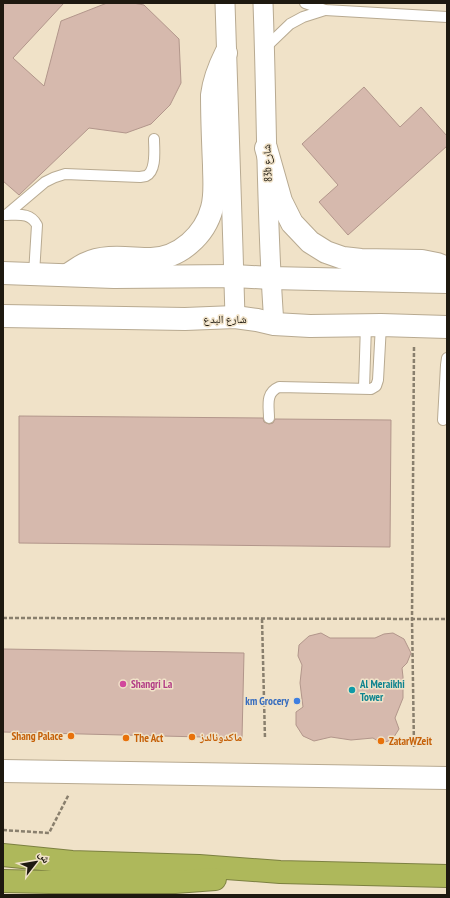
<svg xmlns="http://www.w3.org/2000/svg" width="450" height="898" font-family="'PT Sans Narrow','Noto Naskh Arabic',sans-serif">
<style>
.building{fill:#d6b9ad;stroke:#b2968b}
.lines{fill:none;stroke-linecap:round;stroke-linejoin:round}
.lane-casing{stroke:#b8aa91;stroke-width:12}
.street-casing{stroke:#b8aa91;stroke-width:21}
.secondary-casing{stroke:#b8aa91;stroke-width:24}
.highway-casing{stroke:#7c8041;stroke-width:24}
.path{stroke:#897f6d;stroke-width:2.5;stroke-dasharray:4 2;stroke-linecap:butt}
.lane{stroke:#fff;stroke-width:10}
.street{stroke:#fff;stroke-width:19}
.secondary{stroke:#fff;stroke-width:22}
.highway{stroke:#aeb85b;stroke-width:22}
.hotel-dot{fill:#d1479c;stroke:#f0e2c8;stroke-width:1.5}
.culture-dot{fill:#0f9aa8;stroke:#f0e2c8;stroke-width:1.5}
.shop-dot{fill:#3f7fe0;stroke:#f0e2c8;stroke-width:1.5}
.food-dot{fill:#e8710a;stroke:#f0e2c8;stroke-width:1.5}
.labels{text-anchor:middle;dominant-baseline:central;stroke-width:3;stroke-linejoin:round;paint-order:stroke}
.street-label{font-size:11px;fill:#1e1910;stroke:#f0e2c8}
.hotel-label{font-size:11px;font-weight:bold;fill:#b23c85;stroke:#f0e2c8;text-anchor:start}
.culture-label{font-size:11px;font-weight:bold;fill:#0d838f;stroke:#f0e2c8;text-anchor:start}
.shop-label{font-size:11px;font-weight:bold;fill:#366cbe;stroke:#f0e2c8;text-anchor:end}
.food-label{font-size:11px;font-weight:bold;fill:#c56008;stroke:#f0e2c8;text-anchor:start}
</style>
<rect width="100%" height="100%" fill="#f0e2c8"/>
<g class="building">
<polygon points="3,3 64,3 13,58 44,86 61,21 107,3 133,3 144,5 179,39 181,83 170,105 151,124 126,133 89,128 19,195 3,181"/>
<polygon points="364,87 400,127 421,107 447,136 447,146 348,235 319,202 338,185 302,144"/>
<polygon points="19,416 263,418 264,422 269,424 273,423 275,419 391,420 390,547 19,543"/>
<polygon points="321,633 330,638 375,638 384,634 393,633 404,639 411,653 407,663 402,668 403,677 403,698 395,718 399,729 392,740 381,743 373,738 351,740 331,737 314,741 303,736 296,725 296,712 303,707 300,683 302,665 298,656 299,645 309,636"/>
<polygon points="3,649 244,653 242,738 3,732"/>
</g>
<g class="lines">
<g class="lane-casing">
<g id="lane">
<polyline points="305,3 325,10 447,17"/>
<polyline points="265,48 290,24 303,17 325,10"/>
<path d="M5 215C18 215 30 212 37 225L34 274"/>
<path d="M6 215 45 182C52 178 57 176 65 174L140 177C140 177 146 176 146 176 157 171 154 149 154 139"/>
<polyline points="364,388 366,325"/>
<path d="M269 418C269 406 265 393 279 387L371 389 376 386 378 380 381 325"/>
<polyline points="443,420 446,365 447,358"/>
</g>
</g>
<g class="street-casing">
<g id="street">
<polyline points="225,3 233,249 235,317"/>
<path d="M263 3C267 110 266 217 274 324"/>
</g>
</g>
<g class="secondary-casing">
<g id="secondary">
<polyline points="266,148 281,201 292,223 310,242 326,252 343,258 361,260 422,261 437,264 447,268"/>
<polyline points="3,273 114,277 234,276 271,278 447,282"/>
<path d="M69 274C74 271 79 267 85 264 106 254 129 259 151 259 180 258 205 235 212 208 216 194 214 179 214 165 213 142 212 118 212 95 214 79 219 67 226 53"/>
<polyline points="3,316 185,319 235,317 257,320 274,324 310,326 381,325 447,327"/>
<polyline points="3,771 447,778"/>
</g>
</g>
<g class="highway-casing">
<g id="highway">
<polyline points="3,855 72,862 199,866 280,872 447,876"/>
<polyline points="3,881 49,882 175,882 215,879"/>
</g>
</g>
<g class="path">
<polyline points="3,618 447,619"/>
<polyline points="262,619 265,739"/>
<polyline points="414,747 412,619 414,347"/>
<polyline points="3,830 49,833 69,794"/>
</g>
<use href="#lane" class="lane"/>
<use href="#street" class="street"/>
<use href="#secondary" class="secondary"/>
<use href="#highway" class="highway"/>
</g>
<circle class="hotel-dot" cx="123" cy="684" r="4"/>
<circle class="culture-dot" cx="352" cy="690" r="4"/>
<circle class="shop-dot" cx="297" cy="701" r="4"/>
<g class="food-dot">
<circle cx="71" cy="736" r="4"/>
<circle cx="192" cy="737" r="4"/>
<circle cx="126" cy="738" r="4"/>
<circle cx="381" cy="741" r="4"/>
</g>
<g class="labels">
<g class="street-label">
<text transform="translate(267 163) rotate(-92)">83b شارع</text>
<text x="225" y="319">شارع البدع</text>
</g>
<g class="hotel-label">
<text x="131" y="684">Shangri La</text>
</g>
<g class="culture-label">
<text x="360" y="684">Al Meraikhi<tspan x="360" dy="13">Tower</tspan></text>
</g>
<g class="shop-label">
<text x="289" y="701">km Grocery</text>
</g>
<g class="food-label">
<text x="63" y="736" text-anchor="end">Shang Palace</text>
<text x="200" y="737">ماكدونالدز</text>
<text x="134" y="738">The Act</text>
<text x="389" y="741">ZatarWZeit</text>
</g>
</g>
<rect width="450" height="898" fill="none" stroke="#1e1910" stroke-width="8"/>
<g transform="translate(36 862) rotate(59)" stroke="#f0e2c8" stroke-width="3" paint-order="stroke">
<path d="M0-3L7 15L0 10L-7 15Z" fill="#1e1910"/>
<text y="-6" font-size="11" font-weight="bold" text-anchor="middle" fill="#1e1910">ش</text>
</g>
</svg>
